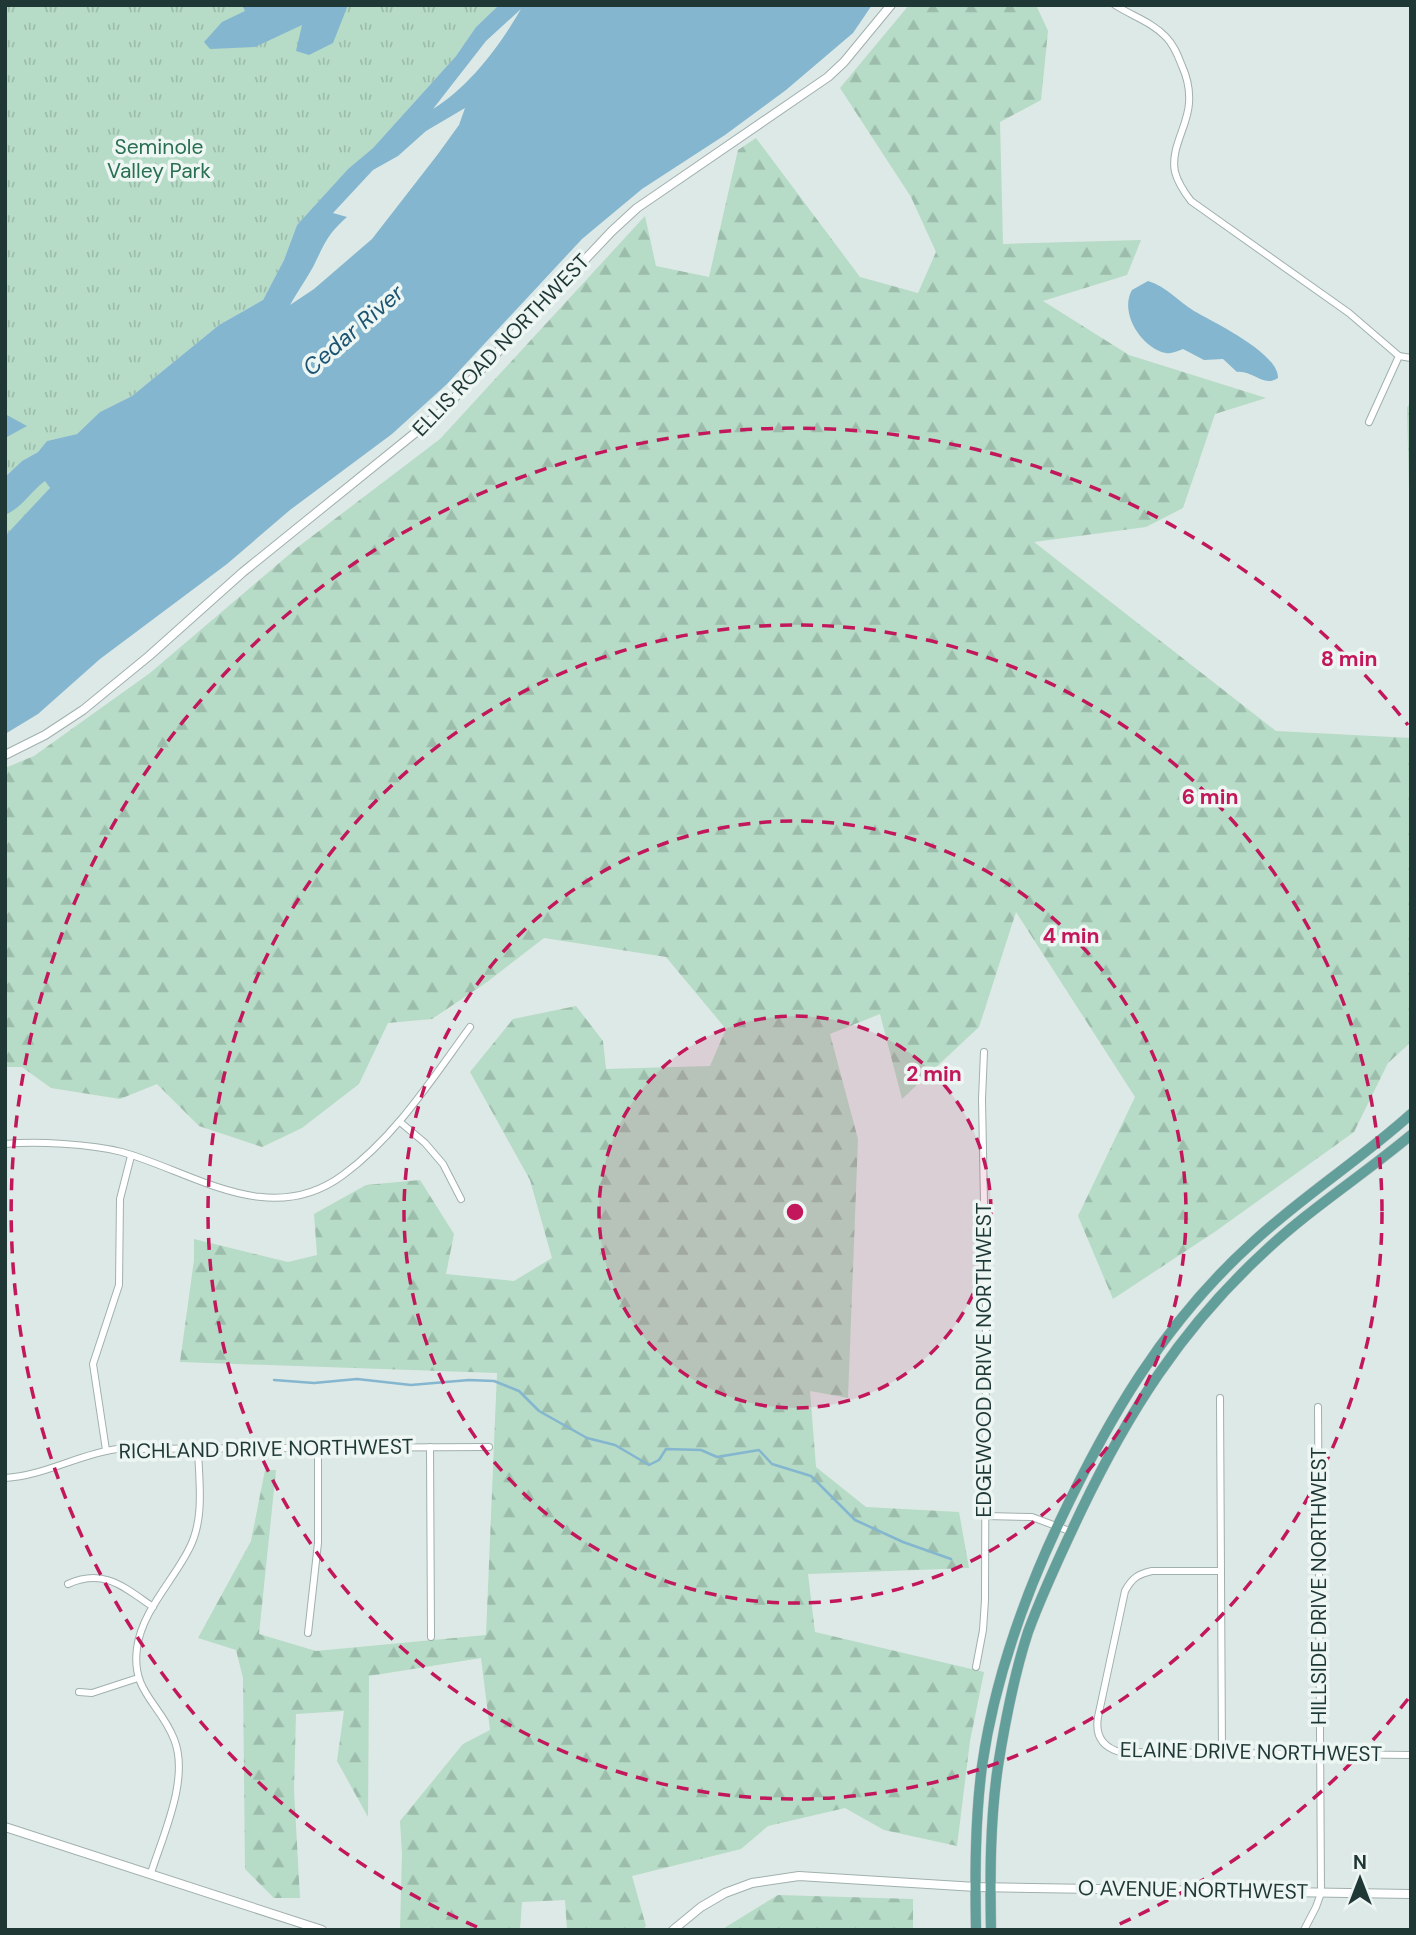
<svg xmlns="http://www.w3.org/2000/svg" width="1416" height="1935" font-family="'DM Sans',sans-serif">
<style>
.forest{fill:url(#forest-firs)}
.park{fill:url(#park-tufts)}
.water{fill:#84b6cf;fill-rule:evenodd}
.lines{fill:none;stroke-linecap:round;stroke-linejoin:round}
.stream{stroke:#84b6cf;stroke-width:2.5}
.minor-casing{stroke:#a0b0ae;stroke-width:8}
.tertiary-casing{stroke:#a0b0ae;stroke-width:10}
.primary-casing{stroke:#bcc3c3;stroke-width:11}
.minor{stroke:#fff;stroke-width:6}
.tertiary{stroke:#fff;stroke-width:8}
.primary{stroke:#629f9a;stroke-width:10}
.ring{fill:none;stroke:#c2185b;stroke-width:3.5;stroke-dasharray:12 9}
.labels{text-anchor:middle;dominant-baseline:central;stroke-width:7;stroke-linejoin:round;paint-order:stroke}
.park-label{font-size:21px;fill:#2a6f51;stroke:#edf6f3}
.street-label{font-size:21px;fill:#1f3836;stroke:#edf6f3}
.water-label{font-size:23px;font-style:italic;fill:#1b5473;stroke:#edf6f3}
.centre{fill:#c2185b;stroke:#edf6f3;stroke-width:3.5}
.ring-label{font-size:21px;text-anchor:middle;font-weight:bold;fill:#c2185b;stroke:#edf6f3;stroke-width:7;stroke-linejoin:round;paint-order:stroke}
</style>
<defs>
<pattern id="forest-firs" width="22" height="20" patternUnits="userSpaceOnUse" patternTransform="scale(1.75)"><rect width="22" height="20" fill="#b6dbc6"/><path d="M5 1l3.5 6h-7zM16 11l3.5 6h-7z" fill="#9cbdab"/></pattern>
<pattern id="park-tufts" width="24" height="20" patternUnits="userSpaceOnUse" patternTransform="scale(1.75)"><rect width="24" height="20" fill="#b6dbc6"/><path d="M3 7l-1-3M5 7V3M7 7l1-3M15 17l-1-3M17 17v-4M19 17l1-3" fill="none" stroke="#9cbdab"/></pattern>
</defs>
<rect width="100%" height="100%" fill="#dde9e6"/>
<g class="forest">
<polygon points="909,5 1036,5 1048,31 1041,100 1000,122 1003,244 1141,240 1127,275 1043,301 1129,355 1266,398 1215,414 1183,508 1146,527 1034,542 1276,731 1411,738 1411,1042 1388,1063 1354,1132 1216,1231 1113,1299 1078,1216 1135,1097 1016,912 979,1027 902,1099 880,1014 830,1034 858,1139 848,1398 810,1391 816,1467 866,1507 959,1512 969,1568 808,1574 815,1632 984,1672 970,1741 957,1846 884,1830 845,1808 768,1826 741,1849 632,1876 646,1926 642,1930 567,1930 565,1900 522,1902 520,1930 400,1930 402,1854 400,1821 463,1744 490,1730 481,1658 369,1676 368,1817 337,1761 344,1711 296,1714 294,1790 300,1898 274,1898 245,1869 243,1678 236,1650 198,1638 251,1541 265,1470 276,1470 259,1634 316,1651 486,1635 497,1373 180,1362 194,1260 194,1239 288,1262 317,1255 314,1214 366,1185 420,1180 454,1234 446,1274 514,1281 552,1258 530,1180 470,1072 513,1019 576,1006 603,1041 606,1069 710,1066 726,1029 666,957 544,938 487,982 432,1019 388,1023 359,1084 302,1128 262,1147 199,1126 157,1084 120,1099 51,1088 22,1067 5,1067 5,768 34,756 150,673 298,547 440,439 645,216 656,266 709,277 738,150 756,138 860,277 918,293 936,252 911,197 840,88"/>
<polygon points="1411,400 1411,570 1407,408"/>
<polygon points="778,1895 913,1899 913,1930 721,1930"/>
</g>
<g class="park">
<polygon points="5,5 499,5 476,27 456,56 373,148 348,169 297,225 284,260 263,300 219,325 132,396 100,412 77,434 47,441 38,452 22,461 5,477"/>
<path d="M46 480 50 489 5 536V515C23 507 30 491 46 480Z"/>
</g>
<g class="water">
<polygon points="242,5 348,5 333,43 309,55 296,51 302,25 255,47 210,49 204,42 222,22 245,11"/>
<path d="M499 5H872L853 33 786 90 725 135 642 189 582 239 447 384 392 434 290 510 227 564 100 659 38 714 5 734V536L50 488 45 481C30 492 23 507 5 515V477L22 461 38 452 47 441 77 434 100 412 132 396 219 325 263 300 284 260 297 225 348 169 373 148 456 56 476 27ZM521 9C499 47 470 86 433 109L486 41ZM465 108 459 125 438 154 372 239 314 289 290 305C297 292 306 280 313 267 325 243 326 236 347 217L333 213 373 170 398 156 426 131Z"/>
<path d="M1148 281C1167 287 1178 301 1194 311 1213 322 1279 353 1278 378 1263 388 1253 370 1237 372L1223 359 1204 360 1183 349C1177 351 1172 354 1166 353 1141 348 1119 312 1132 290Z"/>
<polygon points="5,414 27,426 5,438"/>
</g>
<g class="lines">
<polyline class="stream" points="274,1380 314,1383 357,1379 411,1385 469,1380 494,1381 519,1391 539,1411 587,1438 615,1445 649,1465 659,1460 666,1449 701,1450 717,1457 759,1450 772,1464 811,1476 855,1520 903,1542 951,1559"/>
<g class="minor-casing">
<g id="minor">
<path d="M1115 5C1132 16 1152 22 1166 37 1174 45 1178 56 1182 66 1187 77 1190 90 1189 103 1188 126 1170 148 1175 172 1178 183 1184 192 1191 201L1349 313 1399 356 1411 358"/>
<polyline points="1369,422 1399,356"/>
<polyline points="400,1122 425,1143 443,1164 461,1199"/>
<path d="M5 1144C36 1141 91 1144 122 1152 195 1173 270 1229 343 1175 396 1136 432 1079 470 1027"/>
<polyline points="1220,1398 1222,1753"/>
<polyline points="430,1447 431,1637"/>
<polyline points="106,1450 93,1364 119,1285 120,1199 131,1156"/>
<path d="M5 1478C44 1476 79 1454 117 1449L489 1447"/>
<polyline points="985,1516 1032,1517 1072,1532"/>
<path d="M1221 1571H1152C1138 1574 1132 1578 1125 1591L1098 1717C1095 1735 1102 1747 1120 1752L1411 1755"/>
<path d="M68 1584C104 1568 124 1587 153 1607"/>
<polyline points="308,1633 318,1543 318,1448"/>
<polyline points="976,1667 983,1630 985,1600 986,1306 982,1099 984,1052"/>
<polyline points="79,1692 92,1693 138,1678"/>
<path d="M151 1873C163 1835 190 1778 174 1739 160 1703 131 1692 137 1648 142 1611 173 1581 189 1549 205 1519 199 1481 198 1449"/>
<polyline points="1304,1930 1316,1907 1321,1893 1318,1407"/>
</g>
</g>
<g class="tertiary-casing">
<g id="tertiary">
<polyline points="5,755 45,735 83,710 149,656 243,572 441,412 612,231 637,208 828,77 844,62 891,5"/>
<polyline points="5,1827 322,1930"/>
<polyline points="673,1930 701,1907 725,1893 752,1883 799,1876 976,1887 1411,1894"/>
</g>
</g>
<g class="primary-casing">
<g id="primary">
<path d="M976 1930C975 1875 975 1820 982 1766 994 1682 1022 1602 1058 1525 1108 1419 1163 1324 1251 1244 1301 1197 1360 1160 1411 1114"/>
<path d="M991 1930C990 1875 990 1820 998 1766 1005 1722 1014 1675 1028 1632 1043 1591 1062 1551 1081 1511 1128 1413 1181 1329 1262 1254 1308 1210 1362 1176 1411 1135"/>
</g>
</g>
<use href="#minor" class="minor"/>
<use href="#tertiary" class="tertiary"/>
<use href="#primary" class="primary"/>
</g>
<circle cx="795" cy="1212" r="196" fill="#c2185b" fill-opacity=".12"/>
<g class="ring">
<circle cx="795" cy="1212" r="196"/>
<circle cx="795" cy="1212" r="391"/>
<circle cx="795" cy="1212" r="587"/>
<path d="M1408 1699A783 783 0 0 1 1113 1927M477 1927A783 783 0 1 1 1408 725"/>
</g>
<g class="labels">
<g class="park-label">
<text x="159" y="147">Seminole<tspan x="159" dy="24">Valley Park</tspan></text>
</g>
<g class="street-label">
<text transform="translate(501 345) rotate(-46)">ELLIS ROAD NORTHWEST</text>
<text transform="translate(984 1360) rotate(-90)">EDGEWOOD DRIVE NORTHWEST</text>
<text transform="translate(266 1449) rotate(-1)">RICHLAND DRIVE NORTHWEST</text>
<text transform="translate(1319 1586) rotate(-90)">HILLSIDE DRIVE NORTHWEST</text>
<text transform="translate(1251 1752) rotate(1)">ELAINE DRIVE NORTHWEST</text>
<text transform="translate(1193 1890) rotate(1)">O AVENUE NORTHWEST</text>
</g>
<g class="water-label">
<text transform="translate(353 330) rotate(-41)">Cedar River</text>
</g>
</g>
<circle cx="795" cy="1212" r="10" class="centre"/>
<g class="ring-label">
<text x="1349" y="666">8 min</text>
<text x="1210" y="804">6 min</text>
<text x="1071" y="943">4 min</text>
<text x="934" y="1081">2 min</text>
</g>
<rect width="1416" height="1935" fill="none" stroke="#1f3836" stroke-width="14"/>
<g transform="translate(1360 1879)" stroke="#edf6f3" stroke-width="5" paint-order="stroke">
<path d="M0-5L12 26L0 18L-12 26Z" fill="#1f3836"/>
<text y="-10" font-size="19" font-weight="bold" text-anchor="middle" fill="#1f3836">N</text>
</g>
</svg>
